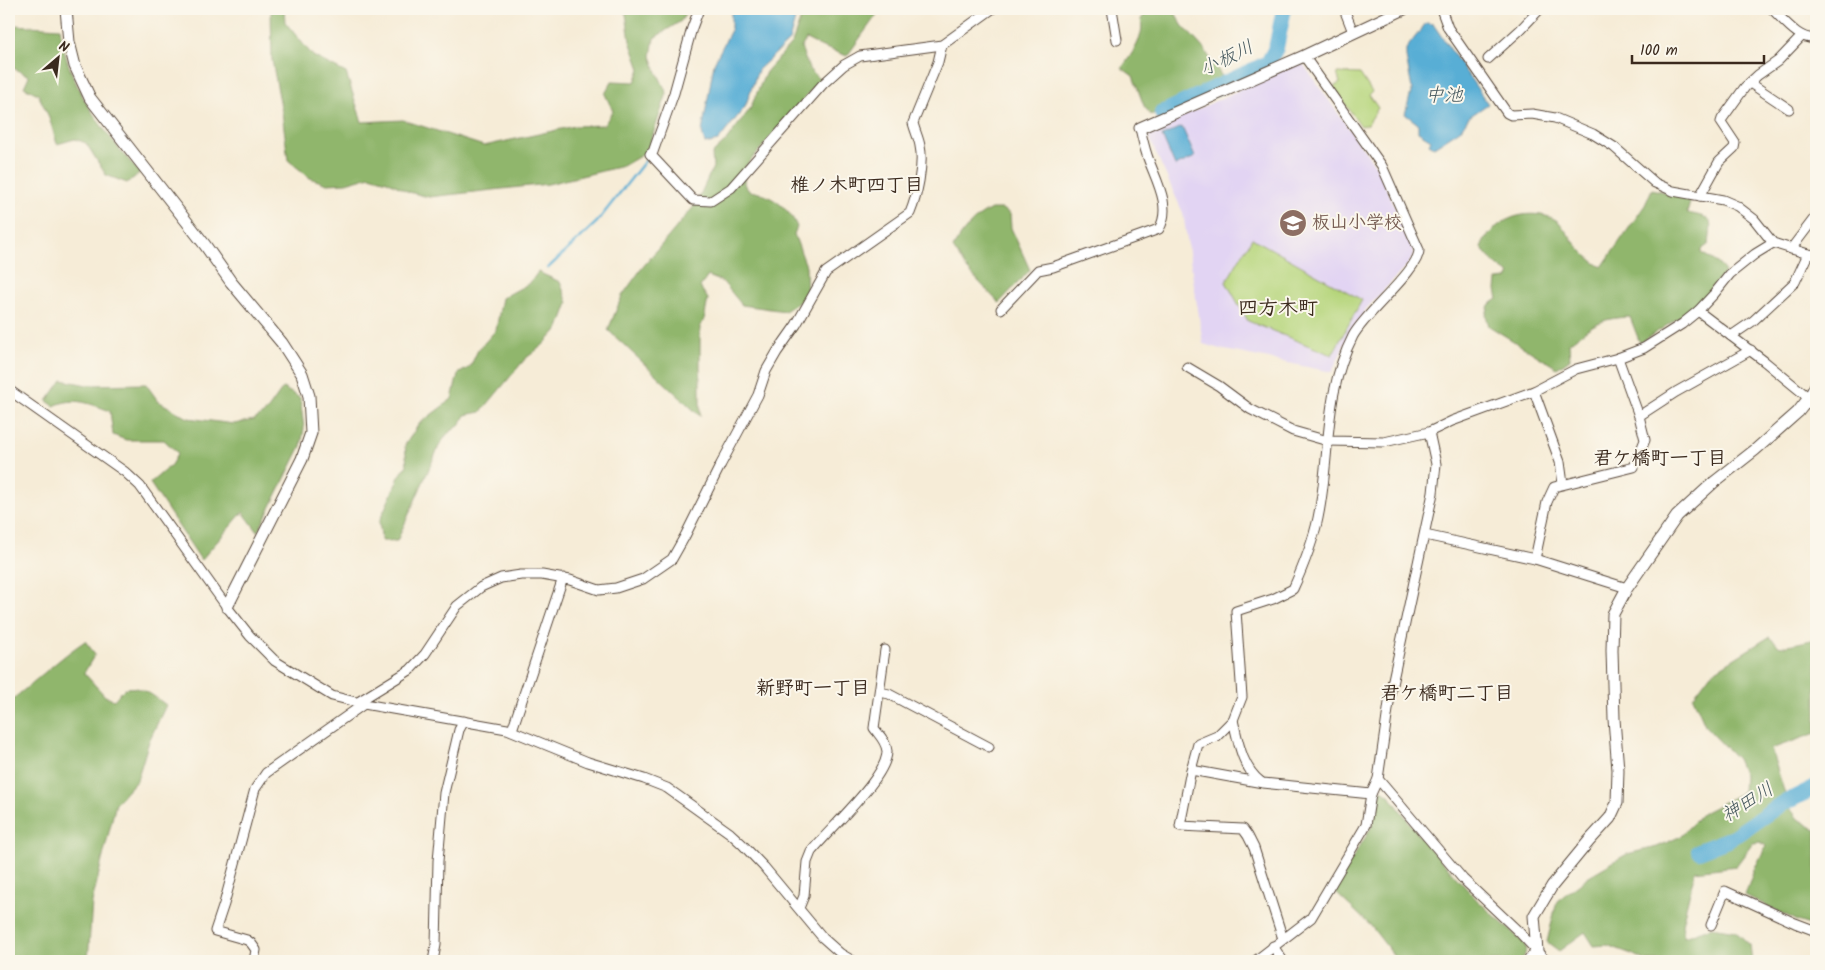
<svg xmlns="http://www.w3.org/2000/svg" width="1825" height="970" font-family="Kalam,'Klee One',sans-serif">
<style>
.built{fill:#e2d4f3}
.green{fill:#b6d57c;stroke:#78804d}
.forest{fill:#90b66c;stroke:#667045}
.water{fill:#59aed5;stroke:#4a6c7a}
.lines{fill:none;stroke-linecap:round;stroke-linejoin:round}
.stream{stroke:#59aed5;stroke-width:2.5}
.river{stroke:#59aed5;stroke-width:16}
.minor-casing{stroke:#57473a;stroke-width:11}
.tertiary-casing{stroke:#57473a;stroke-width:13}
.minor{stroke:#fff;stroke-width:9}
.tertiary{stroke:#fff;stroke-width:11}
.labels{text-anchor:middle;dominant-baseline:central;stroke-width:4;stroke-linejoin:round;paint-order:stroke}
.education-label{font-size:18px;font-weight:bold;fill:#785e54;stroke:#fbf7ec;text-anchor:start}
.water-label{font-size:19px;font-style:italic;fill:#46585e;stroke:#fbf7ec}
.neighbourhood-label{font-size:19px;font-weight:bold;fill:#3b2a1e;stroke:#fbf7ec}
.quarter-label{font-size:20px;font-weight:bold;fill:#3b2a1e;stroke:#fbf7ec}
</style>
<rect width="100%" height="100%" fill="#fbf7ec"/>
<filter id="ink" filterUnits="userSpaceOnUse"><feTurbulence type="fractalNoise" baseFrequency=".02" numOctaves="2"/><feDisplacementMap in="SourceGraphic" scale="10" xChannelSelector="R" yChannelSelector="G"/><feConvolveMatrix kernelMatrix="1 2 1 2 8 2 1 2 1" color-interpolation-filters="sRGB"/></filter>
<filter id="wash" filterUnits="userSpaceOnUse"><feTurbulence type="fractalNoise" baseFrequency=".0096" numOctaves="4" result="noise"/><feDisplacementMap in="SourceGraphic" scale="20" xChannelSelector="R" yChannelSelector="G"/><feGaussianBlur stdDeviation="1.12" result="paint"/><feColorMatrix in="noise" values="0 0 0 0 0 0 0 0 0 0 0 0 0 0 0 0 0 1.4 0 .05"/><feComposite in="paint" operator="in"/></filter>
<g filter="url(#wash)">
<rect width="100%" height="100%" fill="#f6ecd7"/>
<polygon class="built" points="1301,61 1377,168 1413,247 1413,256 1409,263 1366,309 1347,339 1332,372 1220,349 1203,344 1183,213 1147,133"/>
<g class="green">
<polygon points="1337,73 1360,74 1372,92 1369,95 1378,108 1368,124 1361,126 1333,87 1340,83"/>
<polygon points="1252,238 1362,300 1332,355 1248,321 1226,282"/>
</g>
<g class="forest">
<polygon points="271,9 284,9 285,22 313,56 346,73 362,122 403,120 484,146 575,126 604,125 613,111 605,94 612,81 635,82 640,69 630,41 626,14 621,9 688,9 681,21 654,38 651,56 656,70 667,93 647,152 623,166 548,184 429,197 409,192 387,181 370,176 346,183 327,184 310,178 288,160 282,112 272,60"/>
<path d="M804 9H881L847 56 820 46 806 39 801 48 809 69 820 80 745 167 744 184 749 191C769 193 790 208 797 227L794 234 806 266 807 297 785 311 742 305 723 282 708 276 700 287 708 299 704 320 700 326V416L608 330 622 296 642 268 696 204 713 167 712 154 726 141 750 109 766 72 792 43Z"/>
<path d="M1150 9H1173L1182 25 1204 49 1225 81 1151 115 1144 106 1133 76 1122 68C1132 53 1145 38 1141 19Z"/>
<path d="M14 25 60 28C67 86 102 130 140 173L127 183 106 175 86 143 75 139 57 144 49 117 38 94 24 87 29 76 9 66V45L13 42Z"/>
<path d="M1652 189 1691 199 1687 213C1714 218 1712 219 1709 244L1701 250V253C1710 258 1720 263 1725 272L1695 307 1640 343 1630 317C1599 318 1593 325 1569 343L1570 359 1557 368 1489 326 1486 315 1489 305 1498 299 1496 290 1497 280 1507 279 1510 274C1499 268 1488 258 1481 247 1492 224 1515 211 1541 215 1547 216 1554 218 1559 222 1564 228 1568 235 1573 241 1581 251 1591 261 1602 267L1645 205Z"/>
<path d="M991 209H1002L1010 214 1011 228 1030 270 999 303 967 269 953 248C963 231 973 218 991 209Z"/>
<polygon points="538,272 560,282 568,303 559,328 543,345 525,359 481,412 465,415 460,425 447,434 439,446 397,541 382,541 379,522 399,477 407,465 405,445 419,424 452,399 458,374 470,367 478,350 496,330 502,298 530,283"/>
<path d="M62 380 87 385 146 384 158 401 188 418 234 424 254 420 266 412 283 388 300 398 304 428 301 446 258 532 243 512 201 560 150 483 171 465 178 453 164 440H126L113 435 110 411C91 404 74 396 54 406L47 401Z"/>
<polygon points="1769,637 1780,647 1816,639 1816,733 1771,749 1789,807 1798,819 1816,830 1816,927 1800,922 1745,895 1754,870 1766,846 1761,842 1753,843 1736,866 1695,871 1682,924 1684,937 1712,927 1735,931 1750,945 1752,961 1646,961 1637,956 1607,945 1594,946 1585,932 1559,951 1547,942 1557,901 1589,876 1627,854 1657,847 1679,837 1703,813 1743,792 1744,775 1737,759 1706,727 1693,697 1711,673"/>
<path d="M85 641 95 654 84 673 105 696 114 700C117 697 121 691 125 689 139 683 156 698 166 705L149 741 137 780 116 803 92 902 88 961H9V702C35 682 58 659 85 641Z"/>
<path d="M1382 790 1389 795 1424 842 1478 901 1524 943C1527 950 1526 956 1520 961H1398L1371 926 1333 890 1368 833 1373 823 1375 793Z"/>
</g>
<g class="water">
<polygon points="731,9 798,9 789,41 758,70 745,107 718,141 705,144 702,132 714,63 731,30"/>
<polygon points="1426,23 1433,24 1488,104 1469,117 1460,130 1434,147 1429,144 1431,140 1418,132 1418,124 1405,114 1412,89 1406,57 1406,49"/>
<polygon points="1182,127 1195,157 1175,166 1162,136"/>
</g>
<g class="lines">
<polyline class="stream" points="548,268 597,222 645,161"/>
<g class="river">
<polyline points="1162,113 1268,63 1276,48 1284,9"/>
<polyline points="1699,851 1730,839 1778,806 1816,787"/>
</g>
</g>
</g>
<g filter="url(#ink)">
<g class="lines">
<g class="minor-casing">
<g id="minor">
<polyline points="699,9 692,28 674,93 653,152 650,154 693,200 711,201 731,188 823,84 844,65 860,56 942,45 992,9"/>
<polyline points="1112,9 1117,40"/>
<polyline points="1344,9 1353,32"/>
<polyline points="1441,9 1448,28 1507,113 1511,115 1532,114 1555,118 1593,134 1614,147 1655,183 1673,191 1723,200 1737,206 1754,219 1773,243 1808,254 1816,255"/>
<path d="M1772 9C1784 20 1799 41 1816 38"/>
<polyline points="1488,59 1520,30 1540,9"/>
<polyline points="1750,83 1789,109"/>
<polyline points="1700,196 1719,162 1734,148 1735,143 1721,122 1722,119 1745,87 1758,75 1778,61 1802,36"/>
<polyline points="1791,249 1816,216"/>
<path d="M1001 309 1038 270 1053 267 1159 229C1173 206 1154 177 1147 155 1144 146 1142 137 1140 128"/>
<polyline points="1698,311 1764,361 1809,398"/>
<polyline points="1731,336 1753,321 1795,282 1808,254"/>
<polyline points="1187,367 1219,386 1250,409 1293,431 1328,441 1384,442 1429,432 1452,421 1534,391 1576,369 1618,358 1644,348 1682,324 1698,311 1714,294 1730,274 1755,254 1773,243"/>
<polyline points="9,390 125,472 140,486 227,607 250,636 275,661 332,696 364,704 507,729 588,762 644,779 667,788 730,833 742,844 764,867 823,938 841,954 853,961"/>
<polyline points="1534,391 1560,462 1563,484"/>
<polyline points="1639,416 1676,392 1751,350"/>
<polyline points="1425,535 1535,559 1627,588"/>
<polyline points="1535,559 1547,502 1554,487 1634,467 1645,440 1639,416 1618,358"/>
<polyline points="880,692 889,694 989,747"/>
<path d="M358 702 410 670 425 654 457 606 481 587 501 578 521 575H542L570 580 599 590 616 588 643 579 672 559 685 536 721 464 758 395 766 371 777 352 796 325 826 272 910 213C917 196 924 165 920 146 919 139 915 131 913 123L938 62 942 45"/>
<path d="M1233 720C1238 741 1242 768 1261 782"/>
<polyline points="512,730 563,578"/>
<polyline points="1191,770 1263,783 1371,794"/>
<polyline points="1378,779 1463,879 1519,932 1546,961"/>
<path d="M799 908 804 896 807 862 811 852C828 830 888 777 887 751 886 741 879 735 874 728L885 650"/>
<polyline points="1711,925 1725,891 1795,923 1816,931"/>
<path d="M1283 939 1254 848 1248 836 1243 829 1180 826 1191 770 1198 744 1217 736 1233 720 1242 697 1236 611 1273 599 1293 589C1303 567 1313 542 1318 518 1331 456 1323 394 1353 336 1365 313 1419 270 1419 250L1382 166 1304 56"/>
<polyline points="1273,946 1283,961"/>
<polyline points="254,961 256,950 251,943 247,940 215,931 224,904 255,789 266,773 364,704"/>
<polyline points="433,961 436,945 438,861 444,793 459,730 464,721"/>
<polyline points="1255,961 1311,918 1366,825 1371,794 1378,779 1391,689 1433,493 1436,464 1429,432"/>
</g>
</g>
<g class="tertiary-casing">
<g id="tertiary">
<polyline points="66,9 69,42 75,66 90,98 205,245 231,282 282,343 302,374 309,396 311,433 302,459 227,607"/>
<polyline points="1140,128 1304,56 1404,9"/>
<polyline points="1529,961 1537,951 1534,916 1552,886 1589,841 1610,818 1617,803 1618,770 1614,719 1612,650 1613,614 1627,588 1677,516 1713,483 1755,450 1798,412 1809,398 1816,385"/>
</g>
</g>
<use href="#minor" class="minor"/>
<use href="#tertiary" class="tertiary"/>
</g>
</g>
<defs>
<g id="school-disc" transform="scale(1.4375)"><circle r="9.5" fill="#8d6e63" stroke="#fbf7ec"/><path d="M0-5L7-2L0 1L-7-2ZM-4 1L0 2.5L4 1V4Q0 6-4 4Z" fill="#fff"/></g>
</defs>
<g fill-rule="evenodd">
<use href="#school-disc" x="1293" y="223"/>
</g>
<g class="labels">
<g class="education-label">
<text x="1312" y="223">板山小学校</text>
</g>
<g class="water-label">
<text transform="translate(1227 59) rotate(-26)">小板川</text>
<text x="1444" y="96">中池</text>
<text transform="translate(1748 803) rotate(-32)">神田川</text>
</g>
<g class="neighbourhood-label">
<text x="857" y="186">椎ノ木町四丁目</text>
<text x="1660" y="459">君ケ橋町一丁目</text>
<text x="813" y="689">新野町一丁目</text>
<text x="1447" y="694">君ケ橋町二丁目</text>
</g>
<g class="quarter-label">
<text x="1278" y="309">四方木町</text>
</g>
</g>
<rect width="1825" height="970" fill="none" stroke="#fbf7ec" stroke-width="30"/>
<g transform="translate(58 58) rotate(28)" stroke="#fbf7ec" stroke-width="4" paint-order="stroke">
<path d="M0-4L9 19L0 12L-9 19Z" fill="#3b2a1e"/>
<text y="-8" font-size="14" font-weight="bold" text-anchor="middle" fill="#3b2a1e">N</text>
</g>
<path d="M1632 55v8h132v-8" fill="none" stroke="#3b2a1e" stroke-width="2.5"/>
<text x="1640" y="55" font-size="15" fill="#3b2a1e" stroke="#fbf7ec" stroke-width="4" paint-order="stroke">100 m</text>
</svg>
